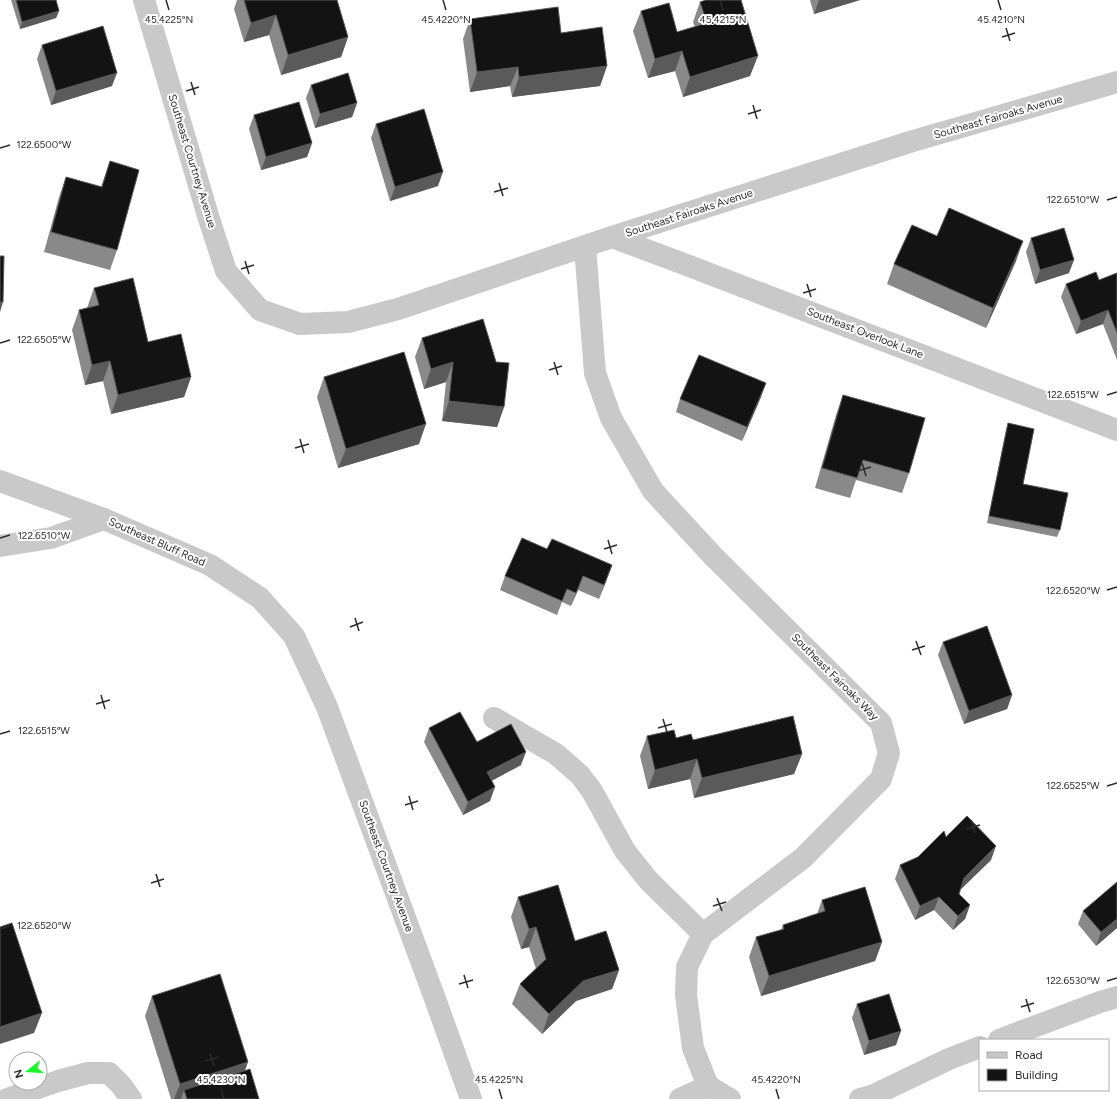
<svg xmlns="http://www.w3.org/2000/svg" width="1117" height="1099" font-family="Figtree,sans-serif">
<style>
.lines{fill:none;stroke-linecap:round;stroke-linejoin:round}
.minor{stroke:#c9c9c9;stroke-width:22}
.wall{fill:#898989}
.shaded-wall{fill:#5a5a5a}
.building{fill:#131313;stroke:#5a5a5a}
.ticks{fill:none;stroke:#2c2c2c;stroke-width:1.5}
.labels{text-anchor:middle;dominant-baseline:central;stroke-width:4;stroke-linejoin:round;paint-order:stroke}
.street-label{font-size:11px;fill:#2c2c2c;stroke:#fff}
.ticks-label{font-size:10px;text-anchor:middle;fill:#2c2c2c;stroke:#fff;stroke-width:4;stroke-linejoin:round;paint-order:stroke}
</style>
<rect width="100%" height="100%" fill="#fff"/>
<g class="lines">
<g class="minor">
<polyline points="144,0 209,219 226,271 260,310 300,324 348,322 398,309 612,237 913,141 1117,82"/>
<polyline points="612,237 684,264 1117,430"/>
<polyline points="585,247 595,373 611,418 653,491 713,556 881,723 889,753 881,779 803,858 703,934 687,967 686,995 693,1048 708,1086"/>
<polyline points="0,481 104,519 210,565 260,598 294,636 327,707 434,996 471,1099"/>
<polyline points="0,546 51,538 104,519"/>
<polyline points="494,718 556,754 580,775 592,791 625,851 649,881 703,934"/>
<polyline points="999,1040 1100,1002 1117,997"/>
<polyline points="7,1099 58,1081 88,1073 109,1073 121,1085 131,1099"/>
<polyline points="680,1099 708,1086 730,1099"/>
<polyline points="860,1099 874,1095 949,1059 980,1047"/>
</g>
</g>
<g class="wall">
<polygon points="11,0 56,0 59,11 56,18 20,29"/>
<polygon points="237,0 337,0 348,37 341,57 281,75 269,35 244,42 234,9"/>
<polygon points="810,0 860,0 814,14"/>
<polygon points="700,2 750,76 683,97 675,71 648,78 633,31 641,11 677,32 695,27 693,22"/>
<polygon points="470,19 561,33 607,66 600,86 512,97 510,86 470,92 463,39"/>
<polygon points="42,45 112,86 51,105 37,59"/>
<polygon points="311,85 357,103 352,117 315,128 306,98"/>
<polygon points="254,115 312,143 307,157 261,170 249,129"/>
<polygon points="376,124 438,186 390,201 371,138"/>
<polygon points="110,161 117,250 110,270 44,252 59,197 66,177 101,187"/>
<polygon points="937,236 1016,261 986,328 887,284 894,264"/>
<polygon points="1031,238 1069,273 1035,284 1026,252"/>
<polygon points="1117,273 1117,360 1103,324 1076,334 1061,297 1066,284 1099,280"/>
<polygon points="94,288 148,342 191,377 184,397 111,414 103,381 85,385 72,330 79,310 87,308"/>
<polygon points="422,338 504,407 497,427 442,421 446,382 424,389 415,357"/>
<polygon points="324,377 419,444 338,468 317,397"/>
<polygon points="843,395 909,473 902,493 856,480 850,498 815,488 836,415"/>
<polygon points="761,397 742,441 676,412 680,399"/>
<polygon points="1008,423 1023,484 1060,530 1057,537 987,523 1006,430"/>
<polygon points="522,538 607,579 599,599 578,590 571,606 562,602 557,615 500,590 505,576"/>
<polygon points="943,642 1012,695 1007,709 964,724 938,655"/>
<polygon points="429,728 477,742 521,765 491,781 490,801 463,815 424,742"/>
<polygon points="647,736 676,738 693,740 802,754 794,774 694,798 690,779 648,789 640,756"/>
<polygon points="946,837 991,860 960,890 959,894 970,905 965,919 953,930 934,910 915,920 895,879 900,865 918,857"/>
<polygon points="518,897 575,941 619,970 612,989 576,1001 542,1034 512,1004 520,984 536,969 529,947 521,949 511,917"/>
<polygon points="822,900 882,942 875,961 761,996 749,957 756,937 781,930 783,925 817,914"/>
<polygon points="1083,911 1117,928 1096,946 1078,924"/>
<polygon points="152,996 245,1071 259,1099 171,1099 145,1016"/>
<polygon points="857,1004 896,1045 864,1055 852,1018"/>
</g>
<g class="shaded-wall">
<polygon points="819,0 860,0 814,14"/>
<polygon points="59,11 56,18 20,29 22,22"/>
<polygon points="276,15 269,35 244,42 251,23"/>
<polygon points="348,37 341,57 281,75 288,55"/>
<polygon points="682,51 675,71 648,78 655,59"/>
<polygon points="758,56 750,76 683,97 690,77"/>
<polygon points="607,66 600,86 512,97 519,77"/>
<polygon points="518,67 510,86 470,92 477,72"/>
<polygon points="117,73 112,86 51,105 56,91"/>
<polygon points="357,103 352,117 315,128 320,114"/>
<polygon points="312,143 307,157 261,170 266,157"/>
<polygon points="443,172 438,186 390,201 395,187"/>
<polygon points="1023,241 1016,261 986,328 993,308"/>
<polygon points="1074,260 1069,273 1035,284 1040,270"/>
<polygon points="0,302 3,302 0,312"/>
<polygon points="1108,310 1103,324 1076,334 1081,321"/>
<polygon points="110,361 103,381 85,385 92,365"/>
<polygon points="453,362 446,382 424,389 431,369"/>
<polygon points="191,377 184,397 111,414 118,395"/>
<polygon points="766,383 761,397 742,441 747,427"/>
<polygon points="449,401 504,407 497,427 442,421"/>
<polygon points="426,424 419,444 338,468 346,449"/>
<polygon points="612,565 607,579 599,599 604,585"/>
<polygon points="583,576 578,590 571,606 576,593"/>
<polygon points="1012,695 1007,709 964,724 969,711"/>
<polygon points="526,752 521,765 482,786 487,772"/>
<polygon points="802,754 794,774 694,798 702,778"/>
<polygon points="697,759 690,779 648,789 655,770"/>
<polygon points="495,787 490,801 463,815 468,802"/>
<polygon points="996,846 991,860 959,891 964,878"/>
<polygon points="939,897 934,910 915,920 920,906"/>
<polygon points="970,905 965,919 953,930 958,916"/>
<polygon points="1117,919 1117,928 1096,946 1101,932"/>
<polygon points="536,927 529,947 521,949 529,929"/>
<polygon points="882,942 875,961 761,996 769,976"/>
<polygon points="619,970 612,989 576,1001 542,1034 549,1014 583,981"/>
<polygon points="42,1013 34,1033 0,1044 0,1027"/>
<polygon points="901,1031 896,1045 864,1055 869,1041"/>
<polygon points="248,1062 241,1082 184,1090 181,1099 174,1099 180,1084"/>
</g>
<g class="building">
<polygon points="16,0 56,0 59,11 22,22"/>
<polygon points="244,0 337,0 348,37 288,55 276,15 251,23"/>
<polygon points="706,0 741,0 758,56 690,77 682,51 655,59 641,11 669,3 677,32 707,23 700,2"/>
<polygon points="558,7 561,33 602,27 607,66 519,77 518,67 477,72 470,19"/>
<polygon points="103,26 117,73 56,91 42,45"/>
<polygon points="348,73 357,103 320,114 311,85"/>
<polygon points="299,102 312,143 266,157 254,115"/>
<polygon points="424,109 443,172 395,187 376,124"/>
<polygon points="110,161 139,170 117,250 51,232 66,177 102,187"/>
<polygon points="949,208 1023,241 993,308 894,264 912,225 937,236"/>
<polygon points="1064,228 1074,260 1040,270 1031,238"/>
<polygon points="0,256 4,256 3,302 0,302"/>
<polygon points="1096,272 1099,280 1117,273 1117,333 1108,310 1081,321 1066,284"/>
<polygon points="133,278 148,342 181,334 191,377 118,395 110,361 92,365 79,310 99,305 94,288"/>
<polygon points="483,319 496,362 509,363 504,407 449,401 453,362 431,369 422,338"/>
<polygon points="404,352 426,424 346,449 324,377"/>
<polygon points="699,355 766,383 747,427 680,399"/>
<polygon points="843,395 925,418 909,473 863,460 857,478 822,468"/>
<polygon points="1008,423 1034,429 1023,484 1068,493 1060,530 989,516"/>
<polygon points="522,538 547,549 552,539 612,565 604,585 583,576 576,593 567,589 562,601 505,576"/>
<polygon points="987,626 1012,695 969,711 943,642"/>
<polygon points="460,712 477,742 511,724 526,752 487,772 495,787 468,802 429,728"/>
<polygon points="793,716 802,754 702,778 697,759 655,770 647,736 674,730 676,738 691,734 693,740"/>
<polygon points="967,816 996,846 964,878 959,894 970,905 958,916 939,897 920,906 900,865 918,857 944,831 946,837"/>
<polygon points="1117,882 1117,919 1101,932 1083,911"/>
<polygon points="558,885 575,941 606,931 619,970 583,981 549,1014 520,984 546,959 536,927 529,929 518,897"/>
<polygon points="865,887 882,942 769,976 756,937 784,929 783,925 825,911 822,900"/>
<polygon points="12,923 42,1013 0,1027 0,927"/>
<polygon points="220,974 248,1062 180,1084 152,996"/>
<polygon points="889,994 901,1031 869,1041 857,1004"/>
<polygon points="250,1069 259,1099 187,1099 184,1090"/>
</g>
<path class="ticks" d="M166 0 169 10M443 0 446 10M720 0 723 10M998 0 1001 10M1006 28 1010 41M1002 37 1015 33M191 82 195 95M186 91 199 87M753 105 757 119M748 114 761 110M0 148 10 145M499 183 503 196M494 192 508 188M1107 200 1117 197M245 261 249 274M241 269 254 265M807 284 811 297M803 293 816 289M0 343 10 340M554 362 558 375M549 370 562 366M1107 395 1117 392M300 439 304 453M295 448 309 444M862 463 866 476M857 471 871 467M0 538 10 535M608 540 612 554M604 549 617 545M1107 590 1117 587M355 618 359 631M350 627 363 622M916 641 921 655M912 650 925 646M101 695 105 709M96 704 110 700M663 719 667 732M658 728 672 724M0 734 10 731M1107 786 1117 783M409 796 413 810M405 805 418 801M971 820 975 833M966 829 980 825M156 874 160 887M151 883 164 879M717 898 722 911M713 906 726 902M0 929 10 926M464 975 468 988M1107 981 1117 978M459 984 473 980M1026 999 1030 1012M1021 1007 1034 1003M210 1053 214 1066M205 1061 219 1057M221 1089 224 1099M499 1089 502 1099M776 1089 779 1099"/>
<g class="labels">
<g class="street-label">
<text transform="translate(998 117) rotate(-16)">Southeast Fairoaks Avenue</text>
<text transform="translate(192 161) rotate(73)">Southeast Courtney Avenue</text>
<text transform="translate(689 213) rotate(-18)">Southeast Fairoaks Avenue</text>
<text transform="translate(865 333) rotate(21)">Southeast Overlook Lane</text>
<text transform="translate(157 542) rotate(24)">Southeast Bluff Road</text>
<text transform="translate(835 677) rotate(45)">Southeast Fairoaks Way</text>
<text transform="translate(386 866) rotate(70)">Southeast Courtney Avenue</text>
</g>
</g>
<g class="ticks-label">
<text x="169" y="23">45.4225°N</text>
<text x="446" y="23">45.4220°N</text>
<text x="723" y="23">45.4215°N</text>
<text x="1001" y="23">45.4210°N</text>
<text x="44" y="148">122.6500°W</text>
<text x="1073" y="203">122.6510°W</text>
<text x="44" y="343">122.6505°W</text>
<text x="1073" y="398">122.6515°W</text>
<text x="44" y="539">122.6510°W</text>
<text x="1073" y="594">122.6520°W</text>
<text x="44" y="734">122.6515°W</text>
<text x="1073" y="789">122.6525°W</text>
<text x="44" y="929">122.6520°W</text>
<text x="1073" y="984">122.6530°W</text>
<text x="221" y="1083">45.4230°N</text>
<text x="499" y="1083">45.4225°N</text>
<text x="776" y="1083">45.4220°N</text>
</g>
<rect x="979" y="1039" width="130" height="52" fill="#ffffff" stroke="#ababab"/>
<rect x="987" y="1052" width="20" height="6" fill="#c9c9c9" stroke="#ababab"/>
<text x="1015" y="1059" font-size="12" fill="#2c2c2c">Road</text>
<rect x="987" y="1069" width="20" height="12" fill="#131313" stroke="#ababab"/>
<text x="1015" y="1079" font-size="12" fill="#2c2c2c">Building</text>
<g transform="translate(28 1071) rotate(253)"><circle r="19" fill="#ffffff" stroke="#ababab"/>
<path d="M0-3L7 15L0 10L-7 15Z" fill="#1bf62b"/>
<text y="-6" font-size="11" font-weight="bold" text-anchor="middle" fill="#2c2c2c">N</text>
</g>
</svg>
